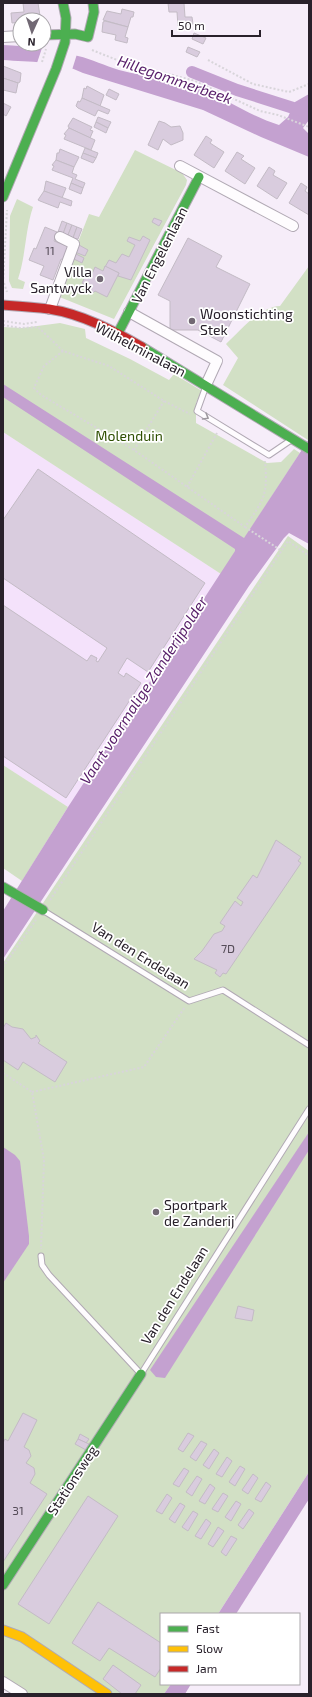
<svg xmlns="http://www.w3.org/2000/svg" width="312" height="1697" font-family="'Exo 2',sans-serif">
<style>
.built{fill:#f4e2fb}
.green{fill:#d2e0c5}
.water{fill:#c4a1d0}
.pier{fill:#f6edf9}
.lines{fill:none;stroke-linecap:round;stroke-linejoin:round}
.canal{stroke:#c4a1d0;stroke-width:12}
.building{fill:#d9ccde;stroke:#c3bbc5}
.lane-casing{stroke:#b1a9b4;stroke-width:7}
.street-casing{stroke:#b1a9b4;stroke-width:12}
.fast-casing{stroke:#b1a9b4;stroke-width:11}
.slow-casing{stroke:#b1a9b4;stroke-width:11}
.jam-casing{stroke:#b1a9b4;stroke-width:11}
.path{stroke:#d8d5da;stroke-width:2;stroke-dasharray:2 2;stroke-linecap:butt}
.lane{stroke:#fefcfe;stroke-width:5}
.street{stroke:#fefcfe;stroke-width:10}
.fast{stroke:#4caf50;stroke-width:9}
.slow{stroke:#ffc107;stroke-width:9}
.jam{stroke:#c62828;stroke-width:9}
.oneway{stroke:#9e999f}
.poi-dot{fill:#716873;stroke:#fff;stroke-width:1.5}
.labels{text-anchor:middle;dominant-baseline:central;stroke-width:3.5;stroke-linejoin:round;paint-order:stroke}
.number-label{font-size:12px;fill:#554c58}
.street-label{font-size:14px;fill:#29212b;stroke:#fff}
.poi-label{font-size:14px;fill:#29212b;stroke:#fff;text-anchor:start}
.park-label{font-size:14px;fill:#2d4e00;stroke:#fff}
.water-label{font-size:15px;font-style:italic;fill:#561c68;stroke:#fff}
</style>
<rect width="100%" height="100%" fill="#f6edf9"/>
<polygon class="built" points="3,432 221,574 68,807 3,765"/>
<g class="green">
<polygon points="135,150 182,173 187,180 186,185 114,319 57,296 89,214 99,217"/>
<path d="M17 199 33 207C25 231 26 255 18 279L25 282 23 289 12 288 9 281 10 216Z"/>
<path d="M309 266V439L308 440 223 385 238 358 226 344C240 331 259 307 280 306Z"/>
<polygon points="60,323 85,329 86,338 130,359 169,380 174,374 202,391 196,403 196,423 267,463 281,462 294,449 300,453 221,574 3,432 3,327 22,328"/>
<polygon points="288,536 309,551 309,1472 218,1614 161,1614 161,1684 171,1684 164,1694 19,1694 3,1684 3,963"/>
<polygon points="3,765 68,807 22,881 3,868"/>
</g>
<g class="water">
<path d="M3 45C28 46 53 50 78 56 92 59 105 66 119 70 146 77 175 79 202 89 228 100 252 117 279 125L288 117 295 102 309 94V120L303 128 309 134V157L261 137 203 110 83 73C59 61 29 62 3 60Z"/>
<polygon points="3,384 244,538 309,439 309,544 289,533 284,538 249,586 3,959 3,911 68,807 235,551 235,549 3,397"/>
<polygon points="309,1132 309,1150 165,1378 156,1377 150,1370"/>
<polygon points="3,1147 15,1155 20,1161 29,1236 29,1244 3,1283"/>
<polygon points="309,1472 309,1499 236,1614 218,1614"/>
<polygon points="171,1684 191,1684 185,1694 164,1694"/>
</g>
<polygon class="pier" points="42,48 77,54 72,70 37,63"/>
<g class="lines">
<polyline class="canal" points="192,72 237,90 309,113"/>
</g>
<g class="building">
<polygon points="23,3 38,3 40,16 25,18 25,20 20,20 20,22 12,23 11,13 24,12"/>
<polygon points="168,3 184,3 185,17 192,17 193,24 178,26 177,12 169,12"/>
<polygon points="122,9 134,12 133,17 131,17 128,27 103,20 107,11 121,14"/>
<polygon points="105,21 128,27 125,37 128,38 127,43 115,40 116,35 102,32 103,22"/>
<polygon points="194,33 206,38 203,44 192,39"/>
<polygon points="188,47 200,52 197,57 186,52"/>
<polygon points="3,66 21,73 20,82 18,83 3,78"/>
<polygon points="3,78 18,83 16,93 3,90"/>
<polygon points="87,86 104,95 100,106 82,98 84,88 86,89"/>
<polygon points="109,89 119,94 116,100 106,95"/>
<polygon points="82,98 110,110 108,114 98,110 95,116 78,108 76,106 78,101 80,102"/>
<polygon points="3,103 11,107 6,116 3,114"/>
<polygon points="98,117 111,122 108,128 96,122"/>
<polygon points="73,118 92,127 90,130 93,131 90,138 69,128 68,126"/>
<polygon points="159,121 165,123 171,127 180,126 183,133 183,140 171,145 163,139 158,150 148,145"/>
<polygon points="96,122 108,128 106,133 94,127"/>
<polygon points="69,128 95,140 91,150 64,139 66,135 64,134"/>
<polygon points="206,136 212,140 210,143 224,152 214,168 194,155"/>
<polygon points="85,148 98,153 96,158 83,153"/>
<polygon points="60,149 79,157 74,167 56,160 57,153 59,153"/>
<polygon points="237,152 244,156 241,159 255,168 245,184 225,171"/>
<polygon points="83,153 96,158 93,163 81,158"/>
<polygon points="56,160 74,167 72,173 77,175 75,179 85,183 83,188 71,183 73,178 52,170 54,166 52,165"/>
<polygon points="269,167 275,171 273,175 287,183 277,199 257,186"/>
<polygon points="46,181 66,188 62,198 44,191"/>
<polygon points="71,183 83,188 81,194 69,189"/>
<polygon points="301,183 307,187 305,191 309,194 309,215 289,203"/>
<polygon points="44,191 72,201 71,206 60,202 58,208 40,201 38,200"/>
<polygon points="154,218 162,221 159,226 152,222"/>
<polygon points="62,221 67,223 63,234 58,232"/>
<polygon points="67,223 72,225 68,235 63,234"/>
<polygon points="72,225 77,227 73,238 68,235"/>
<polygon points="45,227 57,232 54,241 69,247 64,260 61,259 53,280 40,275 44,266 29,260 34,248 36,249"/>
<polygon points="77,227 82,229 78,239 73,238"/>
<polygon points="143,236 150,240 131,280 118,276 119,273 105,267 109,260 116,263 122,254 129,257 135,245 127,241 129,237 140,241"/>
<polygon points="188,238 222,256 216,267 250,284 221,342 198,330 170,330 170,301 158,295"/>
<polygon points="79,245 88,250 85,256 75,252"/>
<polygon points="74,253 84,258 82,263 72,258"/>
<polygon points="105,266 119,273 107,297 95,291 93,293 89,292 88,287 82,283 86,275 91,276 95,267 103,271"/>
<polygon points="38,469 205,583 148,672 127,658 118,673 124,677 126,673 141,683 66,798 3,756 3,605 87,661 91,655 97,658 96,661 98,662 107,648 3,578 3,520"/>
<polygon points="276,840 301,857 298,861 301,863 226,974 223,973 220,977 215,973 217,970 194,959 202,951 214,934 222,931 225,926 220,923 235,901 241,906 243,902 237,898 253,875 257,878"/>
<polygon points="6,1023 12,1027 23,1029 31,1039 36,1037 36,1035 40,1041 38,1043 67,1062 55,1082 23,1062 18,1070 3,1060 3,1028"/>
<polygon points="238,1306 254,1310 252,1321 235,1318"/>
<polygon points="23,1413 37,1420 24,1447 29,1450 31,1456 26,1463 34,1468 35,1474 30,1483 47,1494 3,1562 3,1443 5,1439 8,1441"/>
<polygon points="188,1433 194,1436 183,1452 178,1449"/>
<polygon points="80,1434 89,1439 86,1443 78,1439"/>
<polygon points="78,1439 89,1444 86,1450 75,1444"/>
<polygon points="201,1441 207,1444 196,1461 190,1457"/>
<polygon points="214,1449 219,1453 209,1469 203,1465"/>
<polygon points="227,1457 232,1461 222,1477 216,1474"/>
<polygon points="240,1466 245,1469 235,1486 229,1482"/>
<polygon points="184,1468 189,1471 179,1487 173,1484"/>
<polygon points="253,1474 258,1478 248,1494 242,1490"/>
<polygon points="197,1476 202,1479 192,1496 186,1492"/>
<polygon points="266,1482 271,1486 261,1502 255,1499"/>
<polygon points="210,1484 215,1488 205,1504 199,1501"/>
<polygon points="223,1493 228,1496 218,1512 212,1509"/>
<polygon points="167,1494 172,1498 162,1514 156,1511"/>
<polygon points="88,1496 118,1516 49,1624 18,1604"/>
<polygon points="236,1501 241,1504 231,1521 225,1517"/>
<polygon points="180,1503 185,1506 175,1523 169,1519"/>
<polygon points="249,1509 254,1513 243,1529 238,1525"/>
<polygon points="193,1511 198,1514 188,1531 182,1527"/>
<polygon points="206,1519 211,1523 201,1539 195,1536"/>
<polygon points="218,1527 224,1531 213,1547 208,1544"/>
<polygon points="231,1536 237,1539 226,1556 221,1552"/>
<polygon points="98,1602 161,1643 161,1668 155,1677 109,1648 100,1661 72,1643"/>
<polygon points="113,1665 141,1685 135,1694 122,1694 103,1679"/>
</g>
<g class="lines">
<g class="lane-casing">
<g id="lane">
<polyline points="206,386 197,411 269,455 291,440"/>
<polyline points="44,911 189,1001 223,990 309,1045"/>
<polyline points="41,1256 42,1265 49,1275 141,1374 309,1109"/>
</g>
</g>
<g class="street-casing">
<g id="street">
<polyline points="3,37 20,36"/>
<polyline points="180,166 293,226"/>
<polyline points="50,309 74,244 60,237"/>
<polyline points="129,312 217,361 206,385"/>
<polyline points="3,1682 22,1694"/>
</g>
</g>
<g class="fast-casing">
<g id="fast">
<polyline points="44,35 75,34 88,37 94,12 93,3"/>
<polyline points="3,197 56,69 65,42 66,18 63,3"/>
<polyline points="118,333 199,177"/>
<polyline points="142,347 309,449"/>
<polyline points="3,887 43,910"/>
<polyline points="3,1585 141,1374"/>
</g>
</g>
<g class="slow-casing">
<polyline id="slow" points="3,1630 22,1637 107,1694"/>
</g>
<g class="jam-casing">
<path id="jam" d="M3 305C18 306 34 307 49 309 82 314 114 331 142 347"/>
</g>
<g class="path">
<polyline points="92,50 117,60 195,81 260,111 278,115 309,127"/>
<polyline points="208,60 253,84 289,92 309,84"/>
<polyline points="42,62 46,49"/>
<polyline points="3,283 7,210"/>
<polyline points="4,283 7,292"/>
<polyline points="3,321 24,324 37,322"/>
<polyline points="3,325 20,328 38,327 63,351 109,366 164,401 190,414"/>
<path d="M63 351 44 366 34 388 41 395 134 450 245 527C264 499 268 496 265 461"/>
<polyline points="134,450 164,401"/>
<polyline points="187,487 217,433"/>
<polyline points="245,527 282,551"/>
<polyline points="50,900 288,541 309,556"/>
<polyline points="3,967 36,920"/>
<polyline points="3,1073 32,1092 44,1160 41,1249"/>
<polyline points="32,1092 144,1067 185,1007"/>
</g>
<use href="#lane" class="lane"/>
<use href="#street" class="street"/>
<use href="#fast" class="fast"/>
<use href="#slow" class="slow"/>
<use href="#jam" class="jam"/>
</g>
<defs><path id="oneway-chevron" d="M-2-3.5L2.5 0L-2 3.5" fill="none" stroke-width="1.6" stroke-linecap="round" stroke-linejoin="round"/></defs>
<use class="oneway" href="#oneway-chevron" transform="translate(206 417) rotate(31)"/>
<g class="poi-dot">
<circle cx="100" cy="279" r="4"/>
<circle cx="192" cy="321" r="4"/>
<circle cx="156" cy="1212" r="4"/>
</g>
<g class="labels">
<g class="number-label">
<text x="50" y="250">11</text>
<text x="228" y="948">7D</text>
<text x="18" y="1510">31</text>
</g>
<g class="street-label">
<text transform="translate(159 255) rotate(-63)">Van Engelenlaan</text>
<text transform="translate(141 349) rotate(28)">Wilhelminalaan</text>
<text transform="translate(141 955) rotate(32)">Van den Endelaan</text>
<text transform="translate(174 1295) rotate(-58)">Van den Endelaan</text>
<text transform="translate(72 1480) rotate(-57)">Stationsweg</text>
</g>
<g class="poi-label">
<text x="92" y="271" text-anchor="end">Villa<tspan x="92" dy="16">Santwyck</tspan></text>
<text x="200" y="313">Woonstichting<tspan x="200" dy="16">Stek</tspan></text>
<text x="164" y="1204">Sportpark<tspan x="164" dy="16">de Zanderij</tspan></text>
</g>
<g class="park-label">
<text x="129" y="435">Molenduin</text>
</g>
<g class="water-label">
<text transform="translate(175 79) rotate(19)">Hillegommerbeek</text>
<text transform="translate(143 690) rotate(-57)">Vaart voormalige Zanderijpolder</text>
</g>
</g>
<rect width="312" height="1697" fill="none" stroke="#29212b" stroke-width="8"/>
<rect x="160" y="1613" width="140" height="72" fill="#ffffff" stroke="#a9a6aa"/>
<rect x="168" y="1626" width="20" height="6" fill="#4caf50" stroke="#a9a6aa"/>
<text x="196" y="1633" font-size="12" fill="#29212b">Fast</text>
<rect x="168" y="1646" width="20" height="6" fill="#ffc107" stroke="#a9a6aa"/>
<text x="196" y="1653" font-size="12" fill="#29212b">Slow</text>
<rect x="168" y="1666" width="20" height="6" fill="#c62828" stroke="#a9a6aa"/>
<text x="196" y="1673" font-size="12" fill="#29212b">Jam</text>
<g transform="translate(32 32) rotate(183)"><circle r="19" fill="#ffffff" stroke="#a9a6aa"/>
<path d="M0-3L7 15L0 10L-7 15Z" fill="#716873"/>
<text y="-6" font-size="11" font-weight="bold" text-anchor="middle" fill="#29212b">N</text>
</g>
<path d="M172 30v6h88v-6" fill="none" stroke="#29212b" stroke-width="2"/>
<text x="178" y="30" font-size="12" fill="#29212b" stroke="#ffffff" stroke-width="3" paint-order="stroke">50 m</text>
</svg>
